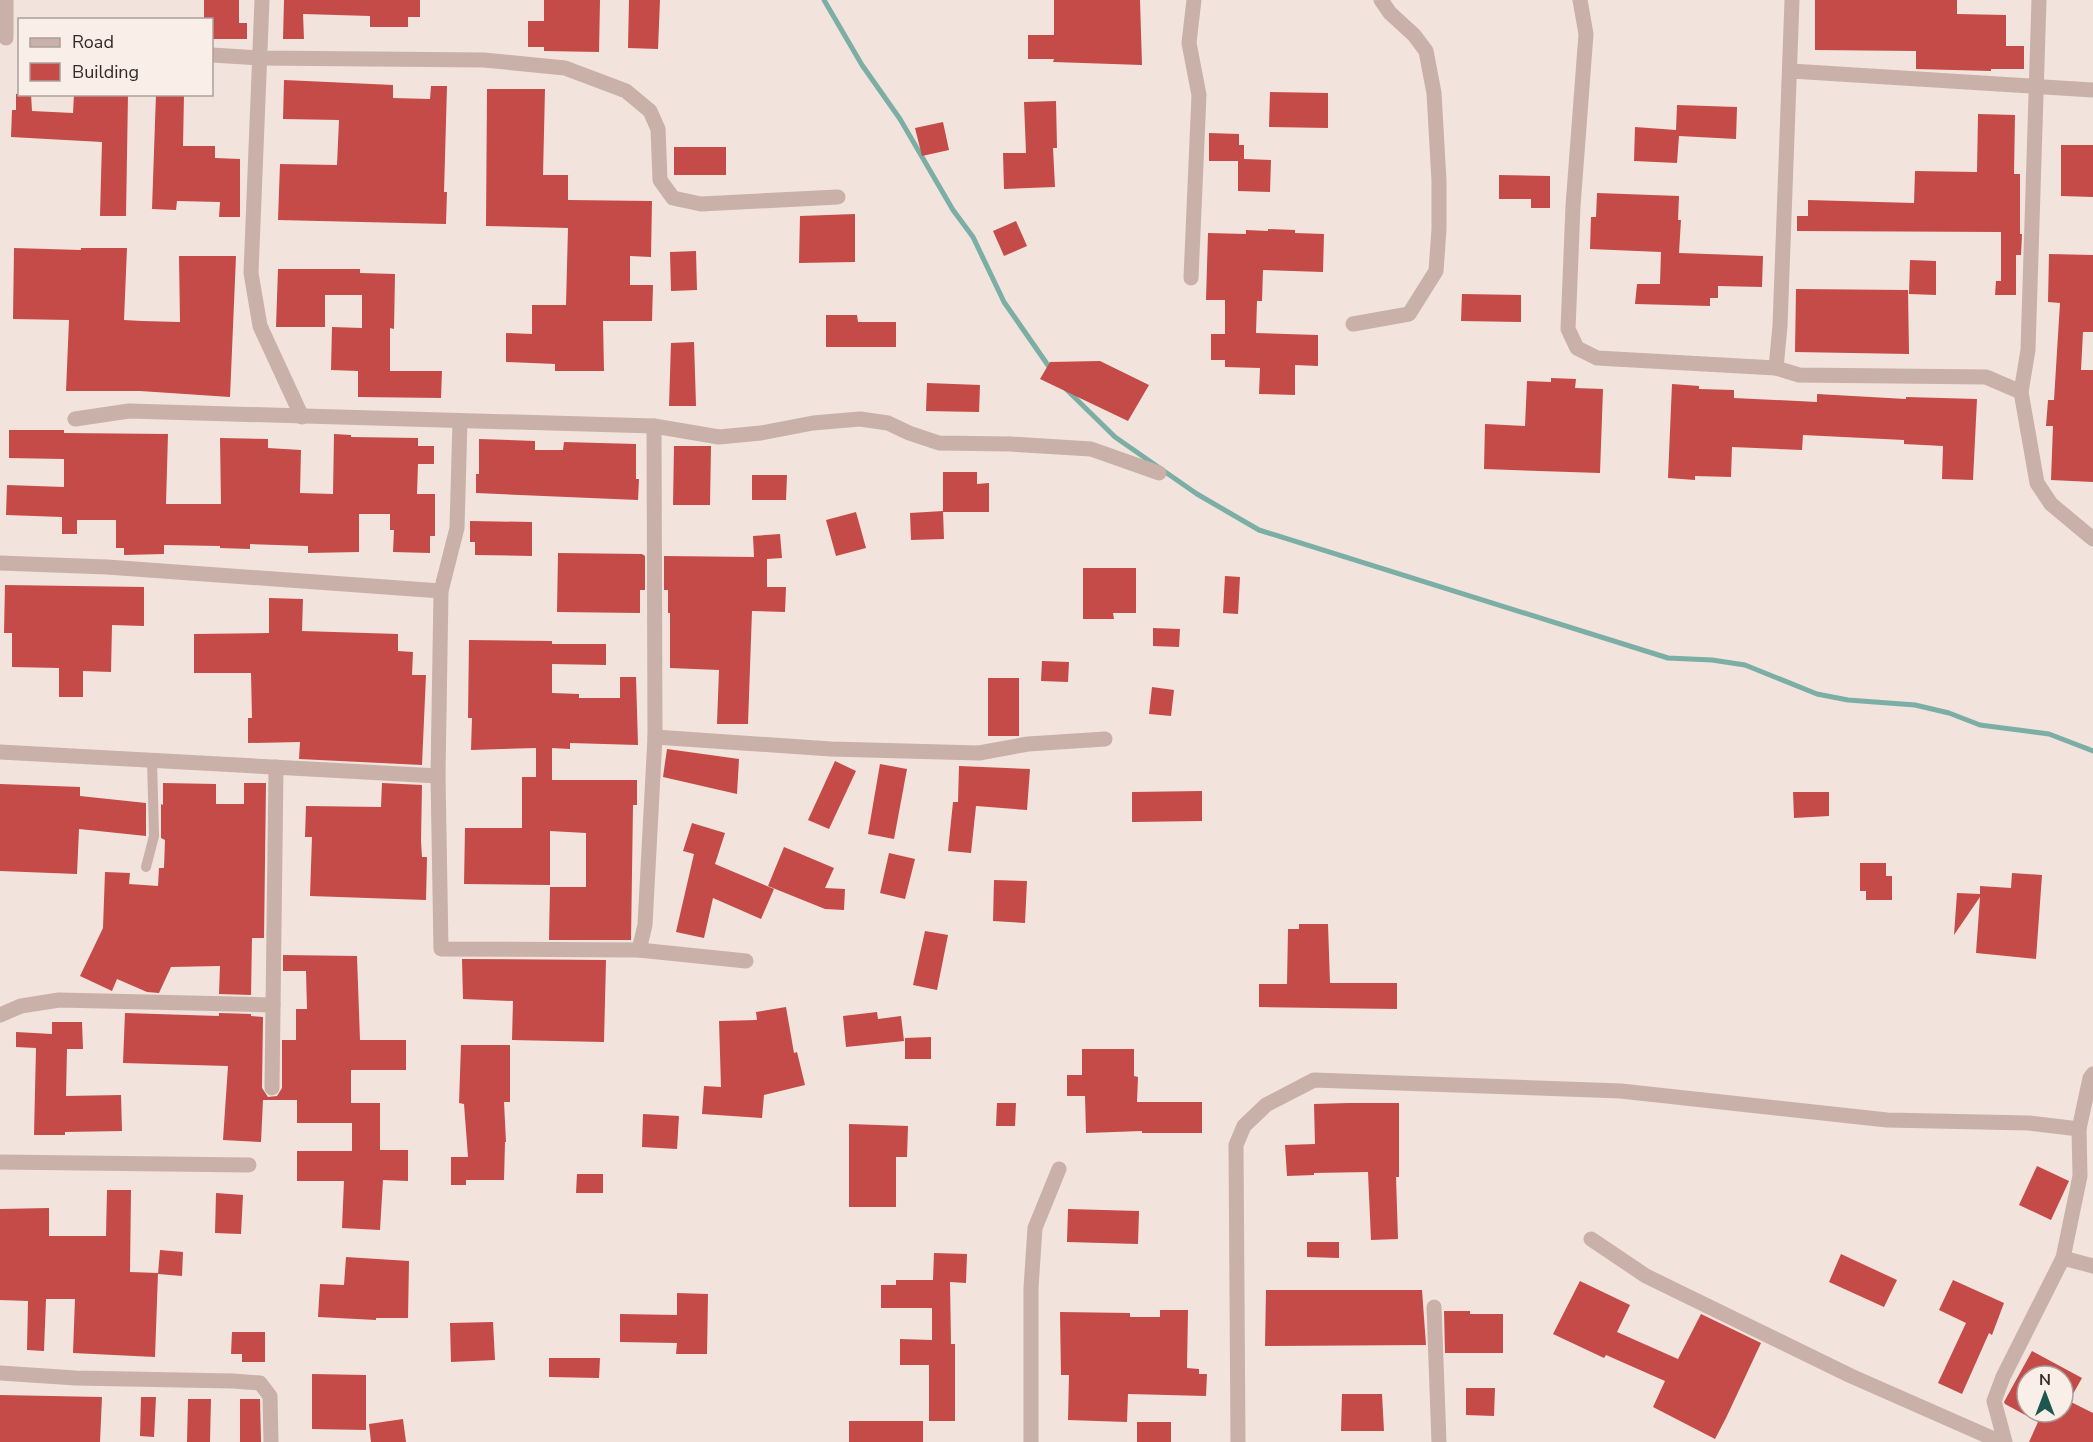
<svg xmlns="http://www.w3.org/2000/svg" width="2093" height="1442" font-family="'Nunito Sans',sans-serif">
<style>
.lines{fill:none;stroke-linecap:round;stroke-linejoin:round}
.stream{stroke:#7baea5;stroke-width:5}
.building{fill:#c44b48;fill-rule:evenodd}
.lane{stroke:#c9b0a8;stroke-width:10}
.street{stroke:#c9b0a8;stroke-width:15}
</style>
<rect width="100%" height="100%" fill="#f2e3dc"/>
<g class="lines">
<g class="stream">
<polyline points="824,0 862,65 900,119 953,210 973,237 1004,302 1052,371"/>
<polyline points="1065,388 1115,437 1197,494 1259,530 1668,658 1712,660 1745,665 1817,694 1848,700 1915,705 1949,713 1980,725 2049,734 2093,751"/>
</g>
</g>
<g class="building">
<polygon points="204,0 239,0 239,23 247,23 247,39 212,39 212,20 204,20"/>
<polygon points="284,0 420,0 420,17 408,17 408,27 370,27 370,16 303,14 304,39 283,39"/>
<polygon points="544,0 600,0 599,52 544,51 544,47 528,47 528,21 544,21"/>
<polygon points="629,0 660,0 658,49 628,48"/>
<polygon points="1054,0 1140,0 1142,65 1053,62 1054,59 1028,59 1028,35 1054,35"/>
<polygon points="1815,0 1957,0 1957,14 2006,15 2006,46 2024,46 2024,69 1991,69 1991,71 1916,69 1916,51 1815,50"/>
<polygon points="284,80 393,85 393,98 430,99 431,86 447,86 444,192 447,192 446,224 278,220 280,164 337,165 339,120 283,119"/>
<polygon points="487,89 545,89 543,175 568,175 568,200 652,201 651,257 630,256 630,285 653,285 652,321 603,321 604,371 555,371 555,364 506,362 506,333 532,334 532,305 566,305 568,228 486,226"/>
<polygon points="1270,92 1328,93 1328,128 1269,127"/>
<polygon points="16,94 31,94 32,111 73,113 74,94 128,94 126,216 100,216 102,142 11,137 12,110 16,110"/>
<polygon points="156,94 184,94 183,146 215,146 215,158 240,159 240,217 219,217 220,202 177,201 176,210 152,209"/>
<polygon points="1056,101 1057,148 1053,148 1055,187 1004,189 1003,153 1026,153 1024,102"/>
<polygon points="1677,105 1737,107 1736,139 1679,136 1677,163 1634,161 1635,127 1676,130"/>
<polygon points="1978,114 2015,115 2014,174 2020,174 2020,234 2022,234 2021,255 2016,255 2016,295 1995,295 1996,281 2001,281 2001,232 1797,231 1797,216 1808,216 1808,200 1914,203 1915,171 1977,172"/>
<polygon points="943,122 949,150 922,156 915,128"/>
<polygon points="1209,133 1239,134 1239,145 1244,145 1244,159 1271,160 1270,192 1238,191 1238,161 1209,161"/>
<polygon points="2061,145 2093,145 2093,197 2061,196"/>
<rect x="674" y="147" width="52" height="28"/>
<polygon points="1499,175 1550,176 1550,208 1531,208 1531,199 1499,199"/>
<polygon points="1597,193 1679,196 1678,220 1681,220 1679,253 1763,256 1762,287 1718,286 1718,298 1710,298 1710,306 1635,304 1637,284 1660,284 1661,252 1590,249 1591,217 1596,217"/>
<polygon points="855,214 855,262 799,263 800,216"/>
<polygon points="1016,221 1027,246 1004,256 993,231"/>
<polygon points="1268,229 1295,230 1295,233 1324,234 1323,272 1263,270 1262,301 1257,301 1256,333 1318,335 1318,366 1295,365 1295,395 1259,394 1260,368 1225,367 1225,360 1211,360 1211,334 1225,334 1225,300 1206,300 1208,233 1246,234 1246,230 1268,231"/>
<polygon points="14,248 81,250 81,248 127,248 124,320 142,321 180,322 179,256 236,256 230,397 140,391 66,391 69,320 13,319"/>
<polygon points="696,251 697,290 671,291 670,252"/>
<polygon points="2049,254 2093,255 2093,332 2083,332 2081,370 2093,370 2093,482 2051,480 2053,426 2046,426 2048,400 2054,400 2060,303 2048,302"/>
<polygon points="1910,260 1936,261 1936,295 1909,294"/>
<polygon points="278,269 360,269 360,273 395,274 394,329 390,328 390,371 442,371 441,398 358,397 358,371 331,370 332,327 362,328 362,295 325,295 325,327 276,327"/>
<polygon points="1796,289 1908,290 1909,354 1795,352"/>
<polygon points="1462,294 1521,295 1521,322 1461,321"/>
<polygon points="826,315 857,315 858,322 896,322 896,347 826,347"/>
<polygon points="694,342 696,406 669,406 671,343"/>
<polygon points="1100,361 1149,385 1128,421 1040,379 1050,362"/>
<polygon points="1551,378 1576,379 1575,388 1603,389 1600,473 1484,469 1485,424 1525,426 1527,381 1551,382"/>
<polygon points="927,383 980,385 979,412 926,411"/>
<polygon points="1672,384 1699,386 1699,389 1734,390 1734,398 1817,402 1817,394 1906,399 1906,397 1977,399 1973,480 1942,479 1943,446 1904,444 1904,440 1803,435 1802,450 1732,447 1731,477 1695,476 1695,480 1668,478"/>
<polygon points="9,430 64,430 64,433 168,434 166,504 221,504 220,438 268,439 268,448 301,450 300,493 333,494 334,434 351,435 351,437 418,438 418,446 434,446 434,464 418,464 417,494 435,494 435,536 430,536 430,553 393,552 394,530 390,530 390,514 359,514 359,552 308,553 308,546 250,544 250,549 220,548 220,546 164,545 164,554 124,555 124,548 116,548 116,520 77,520 77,534 62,534 62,517 6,515 7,485 64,487 64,459 9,458"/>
<polygon points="479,439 535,441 535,450 563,450 564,442 636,444 636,479 639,479 638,500 476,493 476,474 479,474"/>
<polygon points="674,446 711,446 710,505 673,505"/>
<polygon points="943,472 977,472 977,484 989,483 989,512 943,512"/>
<polygon points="752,475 787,475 786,500 752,500"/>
<polygon points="943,511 944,539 911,540 910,513"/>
<polygon points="856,512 866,548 836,556 826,520"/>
<polygon points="470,521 532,522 532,556 475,555 475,542 470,542"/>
<polygon points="780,534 782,558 767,559 767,587 786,587 785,612 752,611 748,724 717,724 719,670 670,668 670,613 668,613 668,590 664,590 664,556 754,557 753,536"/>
<polygon points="558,553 642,554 645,556 645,590 640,590 640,613 557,612"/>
<polygon points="1083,568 1136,568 1136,613 1113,613 1114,619 1083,619"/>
<polygon points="1225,576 1240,577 1238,614 1223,613"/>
<polygon points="5,585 144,587 144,626 112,625 111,672 83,671 83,697 59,697 59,668 12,667 12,633 4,633"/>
<polygon points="269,598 303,599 302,631 398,634 398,651 413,652 412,675 426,675 422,765 299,759 300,742 248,743 248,718 252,718 251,673 194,673 194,634 269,633"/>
<polygon points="1153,628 1180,629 1179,647 1153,646"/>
<polygon points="469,640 552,641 552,644 606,644 606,665 552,664 552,693 579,694 579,698 620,698 620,677 636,677 638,745 570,743 570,749 552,748 552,780 637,780 637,805 633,805 631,940 549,940 550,887 586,887 586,833 550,831 550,885 464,884 465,828 522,828 522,777 536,777 536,748 471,750 472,718 468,718"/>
<polygon points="1042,661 1069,662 1068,682 1041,681"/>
<rect x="988" y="678" width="31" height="58"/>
<polygon points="1152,687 1174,690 1171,716 1149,714"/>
<polygon points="667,749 739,759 737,794 663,777"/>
<polygon points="835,761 856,771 829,829 808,820"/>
<polygon points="880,764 907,769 894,839 868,834"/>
<polygon points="959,766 1030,769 1027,810 976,806 971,853 948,851 953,802 958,802"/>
<polygon points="163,783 216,784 216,804 244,804 244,783 266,783 264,938 252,938 251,995 219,994 220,966 171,967 159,993 147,992 117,979 112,991 80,976 103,928 105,872 130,873 129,884 158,886 159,868 164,868 165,840 161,838 161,804 163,805"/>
<polygon points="382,783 422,785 421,841 422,857 427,857 426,900 310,896 312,837 305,837 306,806 381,807"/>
<polygon points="0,784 80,787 80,796 146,803 146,836 79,829 77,874 0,871"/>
<polygon points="1202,791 1202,821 1132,822 1132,792"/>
<polygon points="1793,792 1829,792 1829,816 1794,818"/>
<polygon points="692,823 725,833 715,864 774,889 761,919 713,898 704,938 676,932 694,854 683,851"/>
<polygon points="784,847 834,868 825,888 845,889 844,910 825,909 768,886"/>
<polygon points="889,853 915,859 905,899 880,893"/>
<polygon points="1860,863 1886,863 1886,876 1892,876 1892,900 1866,900 1866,891 1860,891"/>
<polygon points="2012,873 2042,875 2036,959 1976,953 1980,897 1954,935 1957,893 1980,894 1980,886 2011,888"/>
<polygon points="994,880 1027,881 1025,923 993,921"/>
<polygon points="1299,924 1328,924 1330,983 1397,983 1397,1009 1259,1007 1259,984 1287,984 1288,929 1299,929"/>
<polygon points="925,931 948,935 937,990 913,985"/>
<polygon points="283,955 357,956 360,1040 406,1040 406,1070 351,1070 351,1103 380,1103 380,1150 408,1150 408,1181 383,1180 380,1230 342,1228 344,1181 297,1181 297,1151 352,1151 352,1123 297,1123 297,1100 263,1100 261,1142 223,1140 228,1066 123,1063 125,1013 219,1016 219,1013 251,1014 251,1016 263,1017 262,1088 268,1097 277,1096 282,1088 282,1040 296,1040 296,1009 307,1009 306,971 283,971"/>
<polygon points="462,959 606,960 604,1042 512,1040 513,1001 463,999"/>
<polygon points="786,1007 794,1053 797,1052 805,1085 764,1095 762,1118 702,1114 704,1086 721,1087 719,1021 757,1020 756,1012"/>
<polygon points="877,1012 878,1019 901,1016 904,1041 846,1047 843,1016"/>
<polygon points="52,1022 82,1022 83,1049 67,1049 66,1096 121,1095 122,1131 65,1132 65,1135 34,1135 36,1048 16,1047 16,1032 52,1034"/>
<polygon points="931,1037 931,1059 905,1059 905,1038"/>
<polygon points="461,1045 510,1045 510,1102 504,1102 506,1142 505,1142 504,1180 466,1180 466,1185 451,1185 451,1157 468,1157 464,1104 459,1103"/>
<polygon points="1082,1049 1134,1049 1134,1076 1138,1077 1137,1102 1202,1102 1202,1133 1142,1133 1142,1131 1086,1133 1085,1096 1067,1096 1067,1075 1082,1075"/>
<polygon points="997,1103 1016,1103 1015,1126 996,1126"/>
<polygon points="1349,1103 1399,1103 1399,1177 1396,1177 1398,1239 1371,1240 1368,1172 1314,1173 1314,1175 1287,1176 1285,1145 1315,1144 1314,1104"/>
<polygon points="643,1114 679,1116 677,1149 642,1147"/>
<polygon points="849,1124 908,1126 907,1157 896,1157 896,1207 849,1207"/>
<polygon points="2037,1166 2069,1181 2051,1220 2019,1205"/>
<polygon points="577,1174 603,1174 603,1193 576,1193"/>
<polygon points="107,1190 131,1190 130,1272 158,1273 155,1357 73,1353 75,1299 46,1299 44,1351 27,1350 28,1301 0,1300 0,1209 49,1208 49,1236 106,1236"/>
<polygon points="216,1193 243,1195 241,1234 215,1233"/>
<polygon points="1068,1209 1139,1211 1138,1244 1067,1242"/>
<polygon points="1307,1242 1339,1242 1339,1258 1307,1257"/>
<polygon points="160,1250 183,1252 182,1276 158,1274"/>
<polygon points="934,1253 967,1254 966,1283 950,1282 951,1344 955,1344 955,1421 929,1421 929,1365 900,1365 900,1339 932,1340 932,1308 881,1308 881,1285 896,1285 896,1280 933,1280"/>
<polygon points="1841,1254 1897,1280 1884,1307 1829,1282"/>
<polygon points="346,1257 409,1261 408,1318 376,1318 376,1320 318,1317 320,1284 344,1285"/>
<polygon points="1953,1280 2004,1303 1992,1335 1989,1333 1962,1394 1938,1383 1966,1323 1939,1310"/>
<polygon points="1580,1281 1630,1305 1617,1332 1678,1359 1701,1314 1761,1343 1726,1418 1715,1439 1653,1407 1665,1381 1606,1355 1604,1358 1553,1334"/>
<polygon points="1266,1290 1422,1290 1426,1345 1265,1346"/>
<polygon points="677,1293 708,1294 707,1354 676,1354 677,1343 620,1342 620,1314 677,1315"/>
<polygon points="1160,1310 1188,1310 1187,1368 1199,1369 1199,1374 1207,1374 1206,1396 1128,1394 1127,1422 1068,1420 1069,1375 1061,1375 1060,1312 1130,1313 1130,1317 1160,1317"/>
<polygon points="1444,1311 1470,1311 1470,1314 1503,1314 1503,1353 1445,1353"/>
<polygon points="493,1322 495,1360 451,1362 450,1323"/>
<polygon points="232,1332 265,1332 265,1362 242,1362 242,1354 231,1354"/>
<path d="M2032 1351 2082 1378 2069 1401 2093 1413V1442H2029L2038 1422 2005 1404 2004 1402ZM2027 1376H2063V1412H2027Z"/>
<polygon points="549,1358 600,1358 599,1378 549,1377"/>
<polygon points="312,1374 366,1375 366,1430 312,1429"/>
<polygon points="1466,1388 1495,1388 1494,1416 1466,1415"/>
<polygon points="1342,1394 1382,1394 1384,1431 1341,1431"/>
<polygon points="0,1395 102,1397 100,1442 0,1442"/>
<polygon points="141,1397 156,1397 154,1437 140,1436"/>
<polygon points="188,1399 211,1399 210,1442 187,1442"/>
<polygon points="240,1399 260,1399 261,1442 240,1442"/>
<polygon points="403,1419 406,1442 371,1442 369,1424"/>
<rect x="849" y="1421" width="74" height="21"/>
<rect x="1137" y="1422" width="34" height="20"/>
</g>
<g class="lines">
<polyline class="lane" points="146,867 154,836 152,760"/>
<g class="street">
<polyline points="6,0 6,38"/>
<polyline points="262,0 251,273 260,326 302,417"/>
<polyline points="1580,0 1586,34 1573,206 1568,329 1577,348 1597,358 1776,368"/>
<polyline points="1792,0 1780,326 1776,368 1799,375 1986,377 2021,392"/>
<polyline points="2039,0 2028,350 2021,392 2037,483 2051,504 2093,539"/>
<polyline points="212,55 259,58 484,60 565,68 626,91 650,111 658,129 660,180 673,198 701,204 838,197"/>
<polyline points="1791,71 2093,90"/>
<polyline points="1191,278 1199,95 1189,43 1194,0"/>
<polyline points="1353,324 1409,314 1436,271 1439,229 1439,181 1434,93 1426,51 1414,35 1390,13 1381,0"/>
<polyline points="75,419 129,411 654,426 719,437 761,433 813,423 860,419 888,423 909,433 939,443 1010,444 1091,449 1159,473"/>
<polyline points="0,563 107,567 441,591 438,776 441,949 639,950 746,961"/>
<polyline points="441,591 457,528 460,421"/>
<polyline points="655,737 831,749 979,753 1028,744 1105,739"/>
<polyline points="0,752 438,776"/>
<polyline points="639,950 645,925 655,737 654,426"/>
<polyline points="0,1015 21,1006 59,1000 273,1005"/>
<polyline points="272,1088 276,767"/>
<polyline points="0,1162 249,1165"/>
<polyline points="1591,1239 1646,1276 1851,1376 2001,1442"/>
<polyline points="2063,1258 2093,1266"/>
<polyline points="1434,1307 1439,1442"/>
<polyline points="0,1373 76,1378 233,1381 260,1383 270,1396 271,1442"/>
<polyline points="1031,1442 1031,1288 1035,1228 1059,1169"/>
<polyline points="1238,1442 1236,1145 1244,1126 1266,1105 1314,1080 1621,1091 1887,1120 2029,1123 2079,1129"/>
<polyline points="2005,1442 1994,1401 2003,1377 2063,1258 2080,1176 2079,1129 2090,1078 2093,1074"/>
</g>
</g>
<rect x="18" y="18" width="195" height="78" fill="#f9eee8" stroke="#aba09b" stroke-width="1.5"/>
<rect x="30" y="38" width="30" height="9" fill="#c9b0a8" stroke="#aba09b" stroke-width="1.5"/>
<text x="72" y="48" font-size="18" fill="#362a28">Road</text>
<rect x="30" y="63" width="30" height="18" fill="#c44b48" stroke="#aba09b" stroke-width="1.5"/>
<text x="72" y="78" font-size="18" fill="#362a28">Building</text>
<g transform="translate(2045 1394)"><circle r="28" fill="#f9eee8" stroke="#aba09b" stroke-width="1.5"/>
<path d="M0-4.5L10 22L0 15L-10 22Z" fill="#1e574f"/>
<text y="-9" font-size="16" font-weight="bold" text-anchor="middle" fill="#362a28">N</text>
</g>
</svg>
